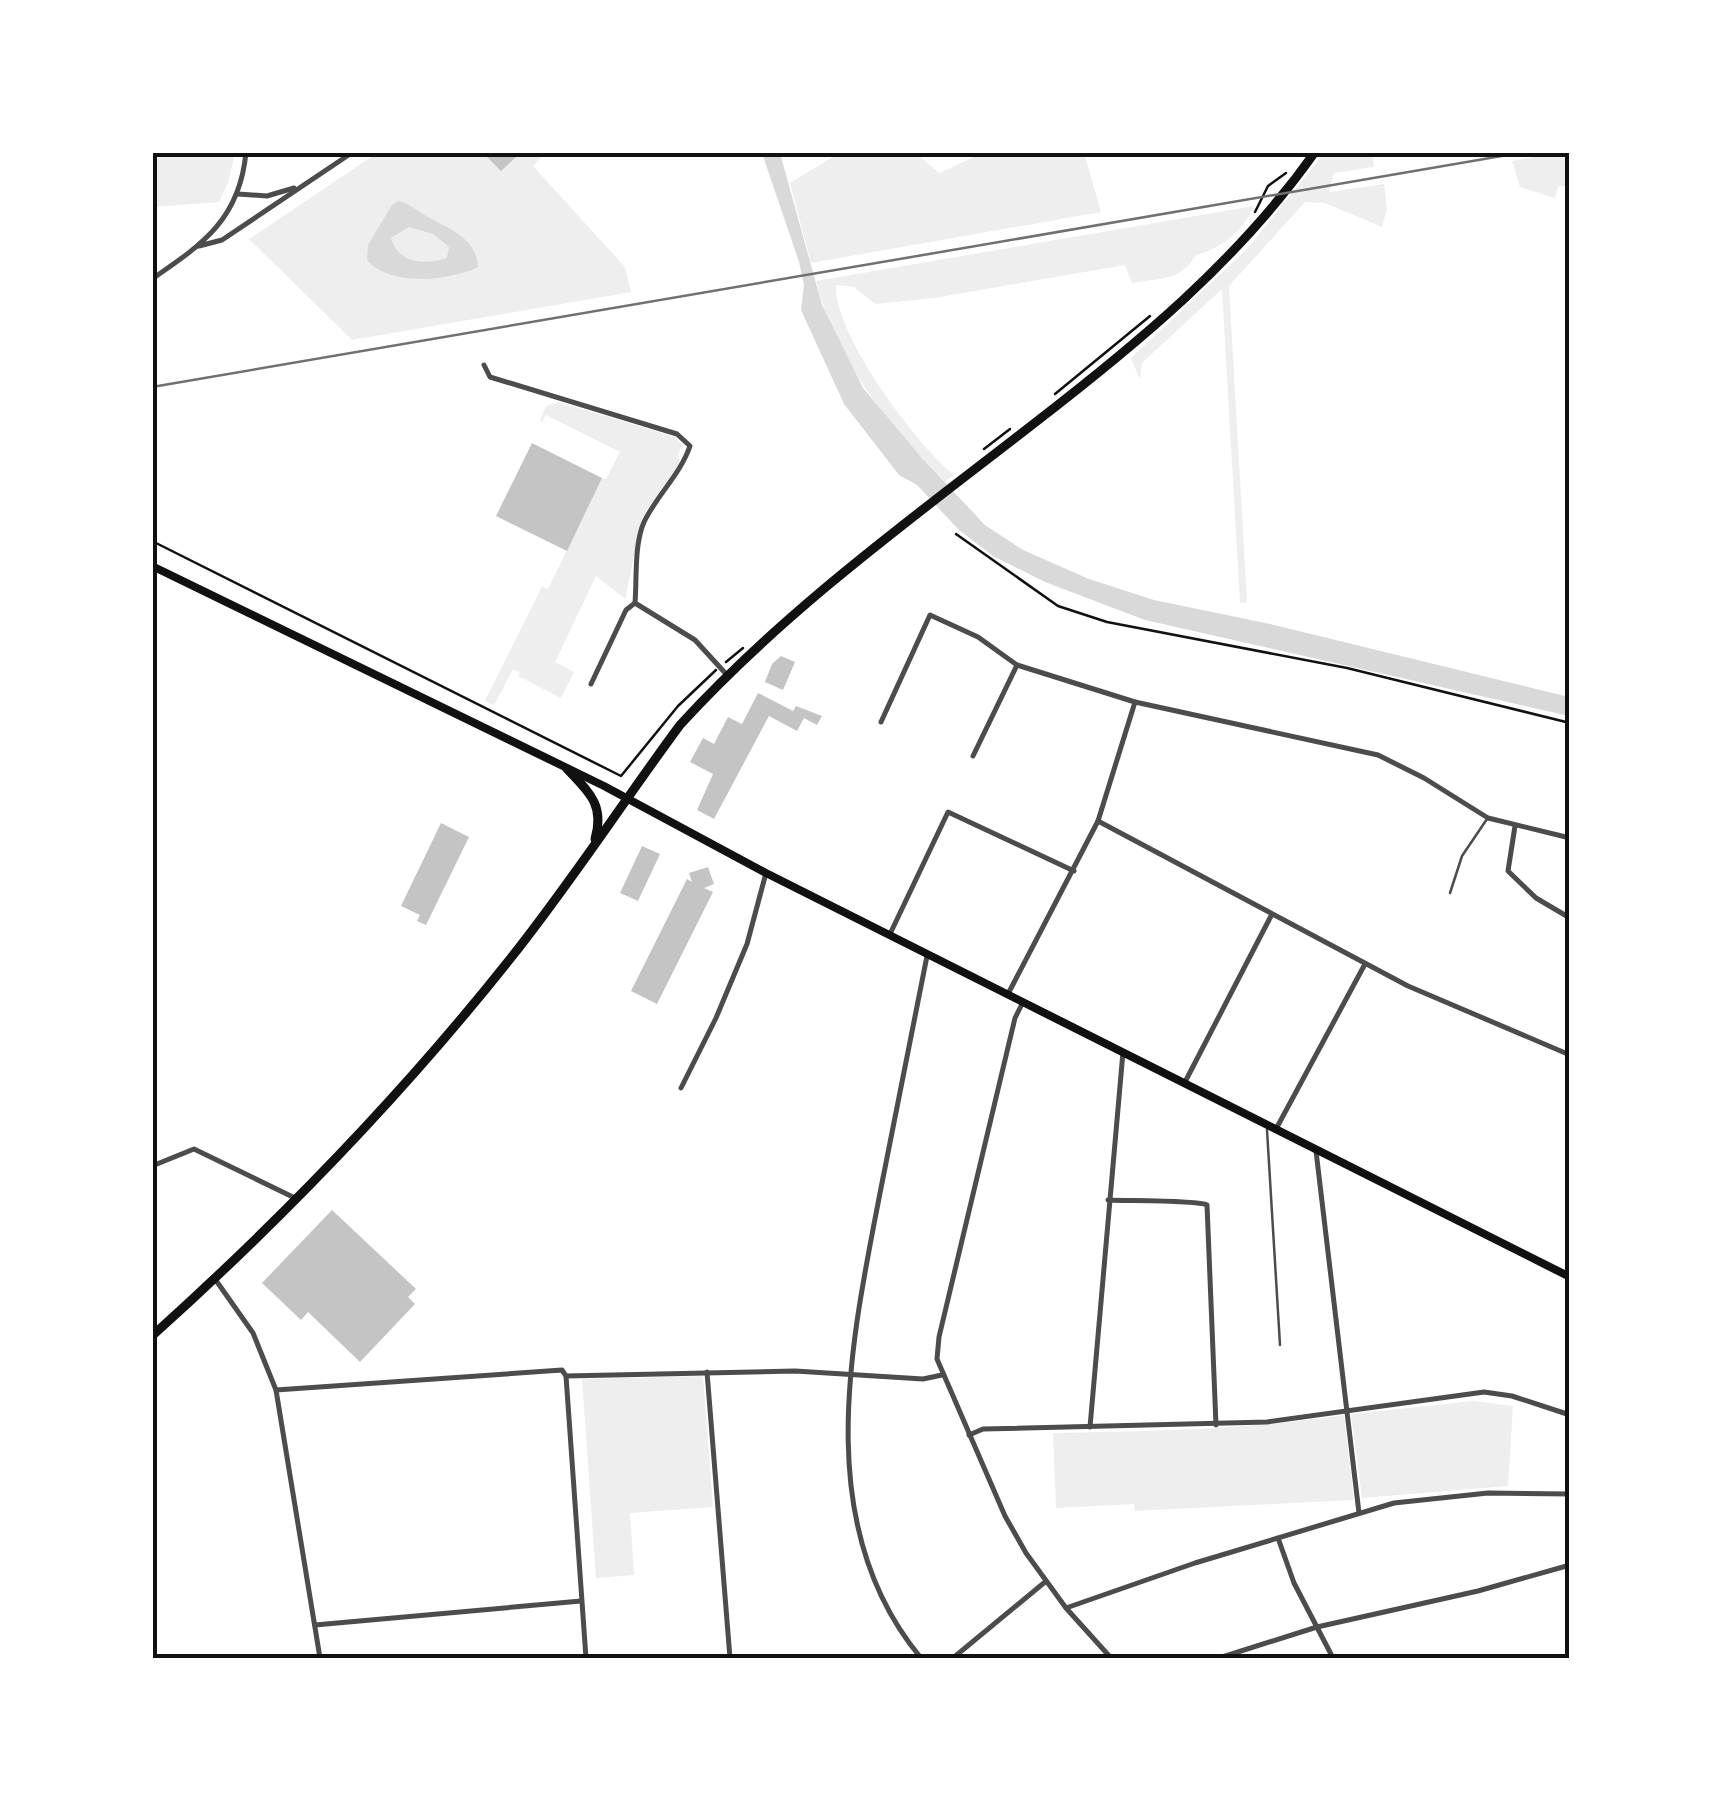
<svg xmlns="http://www.w3.org/2000/svg" width="1722" height="1811" font-family="Overpass,sans-serif">
<style>
.green{fill:#eee}
.water{fill:#d9d9d9;fill-rule:evenodd}
.building{fill:#c4c4c4}
.lines{fill:none;stroke-linecap:round;stroke-linejoin:round}
.path{stroke:#111;stroke-width:2.5}
.service{stroke:#4c4c4c;stroke-width:2.5}
.minor{stroke:#4c4c4c;stroke-width:5}
.secondary{stroke:#111;stroke-width:8}
.primary{stroke:#111;stroke-width:9}
.rail{stroke:#707070;stroke-width:2.5}
.neatline{fill:none;stroke:#111;stroke-width:4}
</style>
<rect width="100%" height="100%" fill="#fff"/>
<g class="green">
<polygon points="1561,152 1569,153 1569,185 1558,187 1555,198 1520,187 1512,161"/>
<polygon points="152,153 235,153 228,183 219,202 153,207"/>
<polygon points="377,153 545,153 533,166 625,267 631,292 352,340 249,239"/>
<polygon points="839,153 916,153 939,173 983,153 1084,153 1101,212 811,263 790,183"/>
<polygon points="1324,153 1372,153 1374,167 1334,173 1329,192 1384,184 1387,209 1382,227 1325,203 1305,202 1229,286 1247,602 1240,603 1222,289 1142,363 1140,380 1131,358 1248,248"/>
<path d="M1254 206C1244 231 1220 249 1196 255 1181 282 1157 278 1132 283L1125 265 934 298 875 304 854 287 836 285C833 333 916 445 954 475L945 482C889 424 835 361 816 281Z"/>
<polygon points="559,402 675,437 682,445 678,454 680,463 642,517 625,599 596,576 555,662 574,672 561,698 518,676 520,673 513,669 494,705 485,701 542,587 548,589 602,478 606,479 620,452 546,415 542,423 540,420 546,406"/>
<polygon points="703,1376 713,1507 630,1513 634,1575 596,1578 582,1379"/>
<polygon points="1473,1401 1513,1406 1508,1486 1362,1498 1351,1414"/>
<path d="M1344 1415 1354 1500 1135 1511 1134 1504 1056 1508 1053 1433C1151 1431 1247 1430 1344 1415Z"/>
</g>
<g class="water">
<polygon points="762,153 780,153 822,305 863,388 921,457 985,525 1023,550 1089,579 1154,600 1270,624 1569,697 1569,716 1145,620 1045,582 993,556 959,530 917,485 899,475 844,404 801,310 804,285 799,262"/>
<path d="M398 201C411 204 417 211 428 217 450 229 477 239 478 267 449 281 390 287 367 260L368 245 392 205ZM409 227 433 234 449 247 447 258C425 265 398 264 391 238Z"/>
</g>
<g class="building">
<polygon points="482,152 511,152 516,157 501,171"/>
<polygon points="532,443 602,478 567,551 496,516"/>
<polygon points="781,656 795,662 783,690 765,682 772,664"/>
<polygon points="758,693 793,711 796,706 822,716 817,725 804,718 797,731 769,716 714,819 697,810 713,774 690,762 703,738 714,744 728,717 742,724"/>
<polygon points="441,823 469,837 426,925 417,921 420,915 401,906"/>
<polygon points="642,846 660,854 638,901 620,893"/>
<polygon points="708,867 714,884 704,888 713,892 657,1004 631,991 687,879 692,882 689,873"/>
<polygon points="332,1210 416,1289 408,1297 415,1304 360,1362 308,1312 301,1320 262,1283"/>
</g>
<g class="lines">
<g class="path">
<polyline points="1255,212 1268,186 1286,173"/>
<polyline points="1055,394 1150,316"/>
<polyline points="984,449 1010,429"/>
<polyline points="956,534 1058,606 1107,622 1347,668 1570,723"/>
<polyline points="152,541 621,776 678,706 716,670"/>
<polyline points="726,662 743,648"/>
</g>
<g class="service">
<polyline points="1450,893 1462,856 1487,819"/>
<polyline points="1267,1130 1280,1345"/>
</g>
<g class="minor">
<polyline points="238,194 267,196 294,188"/>
<polyline points="199,246 222,240 353,152"/>
<path d="M152 279C203 244 240 219 246 152"/>
<path d="M484 365 490 377 677 434 690 446C680 475 657 495 644 522 634 545 637 578 635 603L695 640 727 675"/>
<polyline points="591,684 626,610 635,603"/>
<polyline points="881,722 930,615 978,637 1017,665 1135,702 1378,755 1424,778 1488,818 1570,838"/>
<polyline points="973,756 1017,665"/>
<polyline points="1098,821 1408,986 1570,1055"/>
<polyline points="1515,826 1508,871 1536,898 1570,918"/>
<polyline points="890,934 948,812 1074,871"/>
<polyline points="1008,994 1098,821 1135,702"/>
<polyline points="1023,1002 1015,1018 939,1337 937,1359 1005,1516 1026,1553 1066,1608 1111,1658"/>
<polyline points="1185,1082 1271,916"/>
<polyline points="681,1088 716,1018 747,944 766,873"/>
<polyline points="1276,1129 1365,964"/>
<polyline points="1316,1151 1359,1513"/>
<polyline points="152,1166 194,1149 295,1198"/>
<path d="M1108 1200C1126 1201 1198 1200 1207 1205L1216 1425"/>
<polyline points="215,1279 253,1333 276,1390 320,1658"/>
<polyline points="707,1372 730,1658"/>
<polyline points="566,1376 795,1371 923,1379 942,1375"/>
<polyline points="276,1390 562,1370 566,1376 586,1658"/>
<polyline points="1090,1427 1123,1052"/>
<polyline points="969,1435 983,1429 1267,1422 1484,1392 1512,1396 1570,1415"/>
<polyline points="1278,1538 1294,1583 1333,1658"/>
<polyline points="1066,1608 1195,1563 1394,1503 1488,1493 1570,1494"/>
<polyline points="315,1625 581,1601"/>
<path d="M921 1658C810 1525 851 1343 881 1188 896 1111 912 1033 927 956"/>
<polyline points="953,1658 1045,1582"/>
<polyline points="1219,1658 1317,1627 1478,1591 1570,1565"/>
<polyline points="1567,1658 1570,1657"/>
</g>
<polyline class="secondary" points="152,566 604,786 766,873 1570,1277"/>
<g class="primary">
<path d="M567 769C589 792 605 805 595 839"/>
<path d="M152 1336C281 1220 402 1095 510 959 570 884 623 802 680 725 784 611 911 519 1032 425 1137 344 1238 261 1315 152"/>
</g>
<polyline class="rail" points="152,387 1525,152"/>
</g>
<rect width="1722" height="1811" fill="none" stroke="#ffffff" stroke-width="310"/>
<rect x="155" y="155" width="1412" height="1501" class="neatline"/>
</svg>
